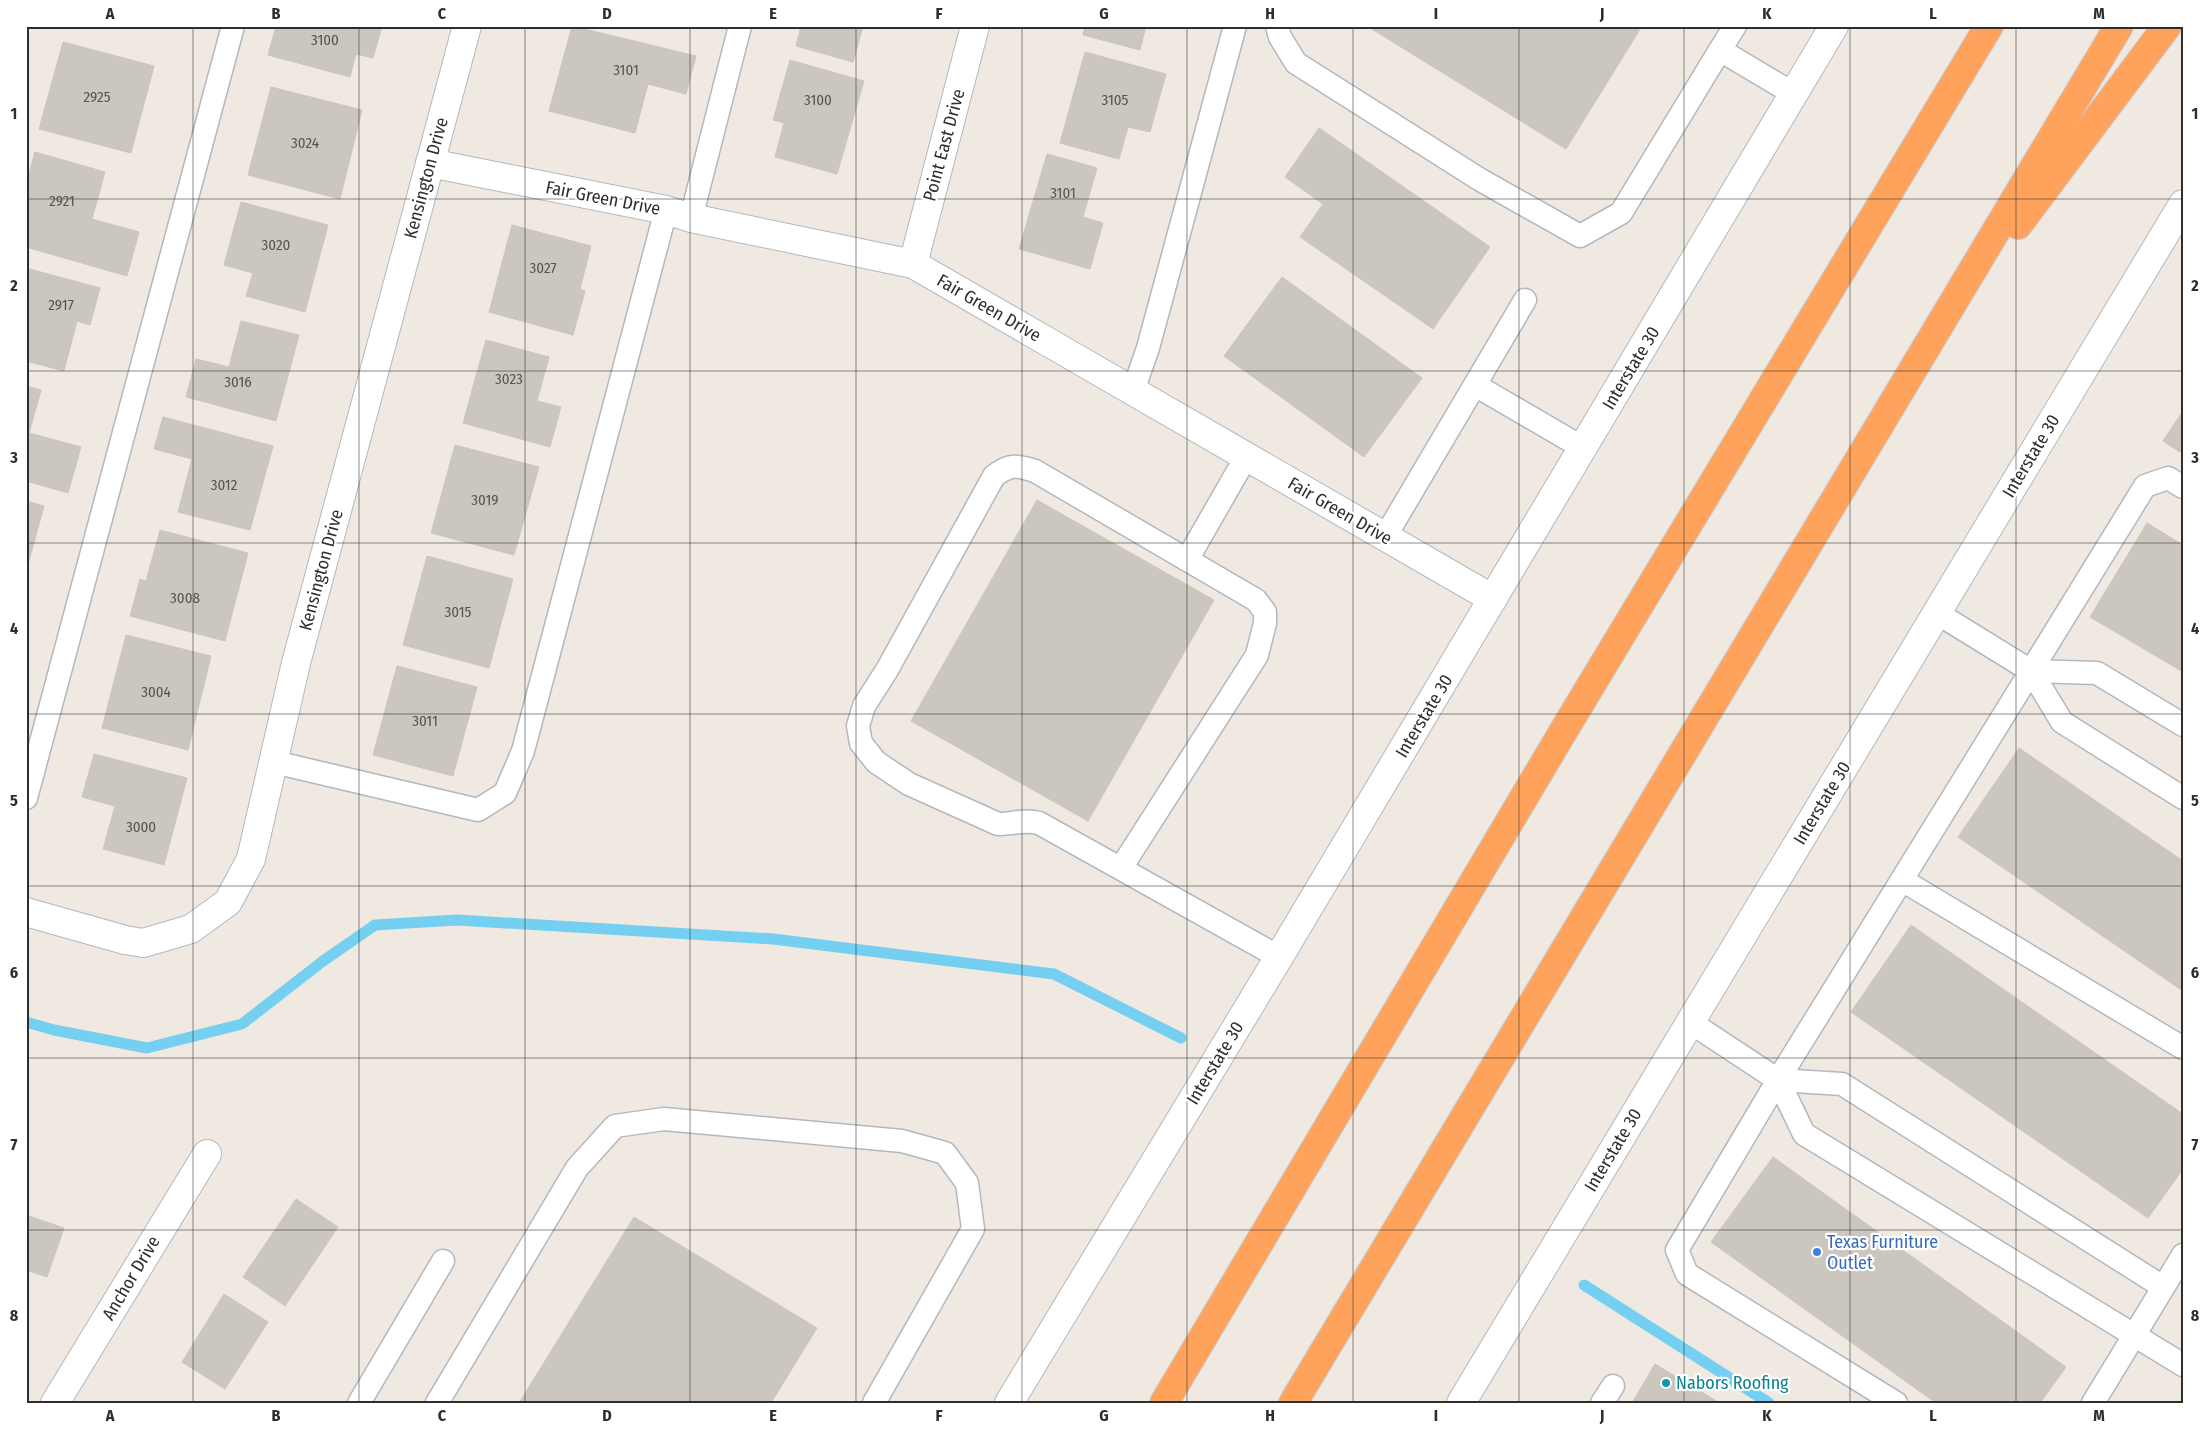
<svg xmlns="http://www.w3.org/2000/svg" width="2209" height="1429" font-family="'Fira Sans Condensed',sans-serif">
<style>
.lines{fill:none;stroke-linecap:round;stroke-linejoin:round}
.stream{stroke:#75cff0;stroke-width:11}
.building{fill:#cbc7bf;stroke:#cbc5ba}
.lane-casing{stroke:#b4b7c1;stroke-width:25}
.street-casing{stroke:#b4b7c1;stroke-width:30}
.secondary-casing{stroke:#b4b7c1;stroke-width:30}
.highway-casing{stroke:#c9c9c9;stroke-width:30}
.lane{stroke:#fff;stroke-width:22}
.street{stroke:#fff;stroke-width:28}
.secondary{stroke:#fff;stroke-width:28}
.highway{stroke:#ffa35c;stroke-width:28}
.grid{fill:none;stroke:#2e2e2e;stroke-width:1;stroke-opacity:0.55}
.shop-dot{fill:#3f7fe0;stroke:#fff;stroke-width:2}
.culture-dot{fill:#0f9aa8;stroke:#fff;stroke-width:2}
.labels{text-anchor:middle;dominant-baseline:central;stroke-width:4.5;stroke-linejoin:round;paint-order:stroke}
.number-label{font-size:15px;fill:#555452}
.street-label{font-size:18px;fill:#2e2e2e;stroke:#fff}
.shop-label{font-size:18px;fill:#366cbe;stroke:#fff;text-anchor:start}
.culture-label{font-size:18px;fill:#0d838f;stroke:#fff;text-anchor:start}
.neatline{fill:none;stroke:#2e2e2e;stroke-width:2}
.grid-label{font-size:16px;text-anchor:middle;font-weight:bold;fill:#2e2e2e}
</style>
<rect width="100%" height="100%" fill="#efe9e1"/>
<g class="lines">
<g class="stream">
<polyline points="26,1022 54,1030 147,1048 242,1024 323,961 375,925 457,920 773,939 1054,974 1181,1038"/>
<polyline points="1584,1285 1769,1403"/>
</g>
</g>
<g class="building">
<polygon points="276,26 382,26 373,58 356,54 350,77 268,55"/>
<polygon points="572,26 696,56 686,94 648,84 635,133 549,111"/>
<polygon points="801,26 863,26 853,62 796,46"/>
<polygon points="1085,26 1146,26 1140,50 1083,35"/>
<polygon points="1367,26 1642,26 1566,149"/>
<polygon points="63,42 154,66 131,153 39,129"/>
<polygon points="1085,52 1166,74 1150,132 1128,127 1119,159 1060,143"/>
<polygon points="790,60 864,81 837,174 775,157 784,123 773,120"/>
<polygon points="271,87 362,110 340,199 248,175"/>
<polygon points="1319,128 1490,247 1433,329 1300,237 1323,204 1285,177"/>
<polygon points="35,152 105,172 92,219 139,232 127,276 26,247 26,184"/>
<polygon points="1047,154 1097,168 1083,217 1103,223 1090,269 1019,249"/>
<polygon points="241,202 328,225 305,312 246,296 253,273 224,265"/>
<polygon points="512,225 591,246 580,289 585,291 573,335 489,312"/>
<polygon points="26,268 100,288 90,325 77,321 64,371 26,361"/>
<polygon points="1282,277 1422,378 1364,457 1224,356"/>
<polygon points="241,321 299,335 276,421 186,397 196,359 229,367"/>
<polygon points="486,340 549,357 537,401 561,407 550,447 463,423"/>
<polygon points="26,386 41,390 29,433 81,447 68,493 26,481"/>
<polygon points="2183,411 2183,454 2163,441"/>
<polygon points="163,417 273,446 250,530 178,512 192,459 154,449"/>
<polygon points="455,445 539,467 514,555 431,533"/>
<polygon points="1037,500 1214,600 1088,821 911,721"/>
<polygon points="26,501 44,506 26,572"/>
<polygon points="2147,523 2183,545 2183,672 2090,617"/>
<polygon points="160,530 248,553 225,641 130,616 140,579 146,581"/>
<polygon points="427,556 513,579 489,668 403,645"/>
<polygon points="126,635 211,656 188,750 102,728"/>
<polygon points="397,666 477,687 453,776 373,755"/>
<polygon points="2019,748 2183,861 2183,991 1958,837"/>
<polygon points="94,754 187,778 164,865 103,849 115,806 82,797"/>
<polygon points="1911,925 2183,1114 2183,1169 2148,1218 1851,1012"/>
<polygon points="1773,1157 2066,1367 2040,1403 1936,1403 1711,1242"/>
<polygon points="296,1199 338,1227 285,1306 243,1277"/>
<polygon points="26,1215 64,1228 47,1277 26,1270"/>
<polygon points="634,1217 817,1328 771,1403 519,1403"/>
<polygon points="224,1294 268,1322 225,1389 182,1362"/>
<polygon points="1655,1364 1720,1403 1632,1403"/>
</g>
<g class="lines">
<g class="lane-casing">
<g id="lane">
<polyline points="1277,26 1280,37 1296,63 1479,179 1580,236 1621,213 1720,50"/>
<polyline points="1735,26 1720,50 1794,94"/>
<polyline points="691,218 740,26"/>
<polyline points="1475,385 1583,448"/>
<polyline points="1133,391 1148,348 1235,26"/>
<polyline points="1385,537 1525,300"/>
<polyline points="1187,560 1246,457"/>
<polyline points="1937,613 2031,671 2145,486 2168,478 2183,487"/>
<polyline points="2031,671 2062,722 2183,798"/>
<polyline points="2031,671 2097,673 2183,725"/>
<polyline points="274,762 478,810 505,793 523,751 666,210"/>
<polyline points="26,798 233,26"/>
<path d="M1121 868 1257 655 1265 623V612L1256 600 1035 471C1016 465 1010 464 994 476L887 670 864 706 858 726 861 743 876 762 909 784 998 824C1014 824 1024 819 1039 823L1279 957"/>
<polyline points="1902,880 2183,1048"/>
<polyline points="1690,1022 1778,1080 1677,1250 1687,1274 1896,1403"/>
<polyline points="1778,1080 1804,1134 2183,1365"/>
<polyline points="1778,1080 2031,671"/>
<polyline points="1778,1080 1842,1084 2163,1287"/>
<polyline points="359,1403 443,1261"/>
<polyline points="437,1403 577,1168 615,1126 664,1119 902,1141 945,1153 967,1183 973,1229 874,1403"/>
<polyline points="1602,1403 1613,1386"/>
<polyline points="2093,1403 2183,1255"/>
</g>
</g>
<g class="street-casing">
<g id="street">
<polyline points="430,163 666,210 691,218 913,264 1493,599"/>
<polyline points="913,264 975,26"/>
<polyline points="26,912 125,940 143,943 191,929 228,902 251,859 296,663 467,26"/>
<polyline points="55,1403 207,1154"/>
</g>
</g>
<g class="secondary-casing">
<g id="secondary">
<polyline points="1009,1403 1279,957 1834,26"/>
<polyline points="1461,1403 2183,204"/>
</g>
</g>
<g class="highway-casing">
<g id="highway">
<polyline points="2018,225 2167,26"/>
<polyline points="1164,1403 1567,725 1989,26"/>
<polyline points="1293,1403 2119,26"/>
</g>
</g>
<use href="#lane" class="lane"/>
<use href="#street" class="street"/>
<use href="#secondary" class="secondary"/>
<use href="#highway" class="highway"/>
</g>
<path class="grid" d="M193 26V1403M359 26V1403M525 26V1403M690 26V1403M856 26V1403M1022 26V1403M1187 26V1403M1353 26V1403M1519 26V1403M1684 26V1403M1850 26V1403M2016 26V1403M26 199H2183M26 371H2183M26 543H2183M26 714H2183M26 886H2183M26 1058H2183M26 1230H2183"/>
<circle class="shop-dot" cx="1817" cy="1252" r="5"/>
<circle class="culture-dot" cx="1666" cy="1383" r="5"/>
<g class="labels">
<g class="number-label">
<text x="325" y="40">3100</text>
<text x="626" y="70">3101</text>
<text x="97" y="97">2925</text>
<text x="818" y="100">3100</text>
<text x="1115" y="100">3105</text>
<text x="305" y="143">3024</text>
<text x="1063" y="193">3101</text>
<text x="62" y="201">2921</text>
<text x="276" y="245">3020</text>
<text x="543" y="268">3027</text>
<text x="61" y="305">2917</text>
<text x="509" y="379">3023</text>
<text x="238" y="382">3016</text>
<text x="224" y="485">3012</text>
<text x="485" y="500">3019</text>
<text x="185" y="598">3008</text>
<text x="458" y="612">3015</text>
<text x="156" y="692">3004</text>
<text x="425" y="721">3011</text>
<text x="141" y="827">3000</text>
</g>
<g class="street-label">
<text transform="translate(944 145) rotate(-75)">Point East Drive</text>
<text transform="translate(426 178) rotate(-75)">Kensington Drive</text>
<text transform="translate(603 198) rotate(11)">Fair Green Drive</text>
<text transform="translate(989 308) rotate(30)">Fair Green Drive</text>
<text transform="translate(1631 368) rotate(-59)">Interstate 30</text>
<text transform="translate(2031 456) rotate(-59)">Interstate 30</text>
<text transform="translate(1340 511) rotate(30)">Fair Green Drive</text>
<text transform="translate(321 570) rotate(-75)">Kensington Drive</text>
<text transform="translate(1424 716) rotate(-59)">Interstate 30</text>
<text transform="translate(1822 803) rotate(-59)">Interstate 30</text>
<text transform="translate(1215 1063) rotate(-59)">Interstate 30</text>
<text transform="translate(1613 1150) rotate(-59)">Interstate 30</text>
<text transform="translate(131 1278) rotate(-59)">Anchor Drive</text>
</g>
<g class="shop-label">
<text x="1827" y="1242">Texas Furniture<tspan x="1827" dy="21">Outlet</tspan></text>
</g>
<g class="culture-label">
<text x="1676" y="1383">Nabors Roofing</text>
</g>
</g>
<rect width="2209" height="1429" fill="none" stroke="#ffffff" stroke-width="55"/>
<rect x="28" y="28" width="2154" height="1374" class="neatline"/>
<g class="grid-label">
<text x="110" y="19">A</text>
<text x="276" y="19">B</text>
<text x="442" y="19">C</text>
<text x="607" y="19">D</text>
<text x="773" y="19">E</text>
<text x="939" y="19">F</text>
<text x="1104" y="19">G</text>
<text x="1270" y="19">H</text>
<text x="1436" y="19">I</text>
<text x="1602" y="19">J</text>
<text x="1767" y="19">K</text>
<text x="1933" y="19">L</text>
<text x="2099" y="19">M</text>
<text x="14" y="119">1</text>
<text x="2195" y="119">1</text>
<text x="14" y="291">2</text>
<text x="2195" y="291">2</text>
<text x="14" y="463">3</text>
<text x="2195" y="463">3</text>
<text x="14" y="634">4</text>
<text x="2195" y="634">4</text>
<text x="14" y="806">5</text>
<text x="2195" y="806">5</text>
<text x="14" y="978">6</text>
<text x="2195" y="978">6</text>
<text x="14" y="1150">7</text>
<text x="2195" y="1150">7</text>
<text x="14" y="1321">8</text>
<text x="2195" y="1321">8</text>
<text x="110" y="1421">A</text>
<text x="276" y="1421">B</text>
<text x="442" y="1421">C</text>
<text x="607" y="1421">D</text>
<text x="773" y="1421">E</text>
<text x="939" y="1421">F</text>
<text x="1104" y="1421">G</text>
<text x="1270" y="1421">H</text>
<text x="1436" y="1421">I</text>
<text x="1602" y="1421">J</text>
<text x="1767" y="1421">K</text>
<text x="1933" y="1421">L</text>
<text x="2099" y="1421">M</text>
</g>
</svg>
